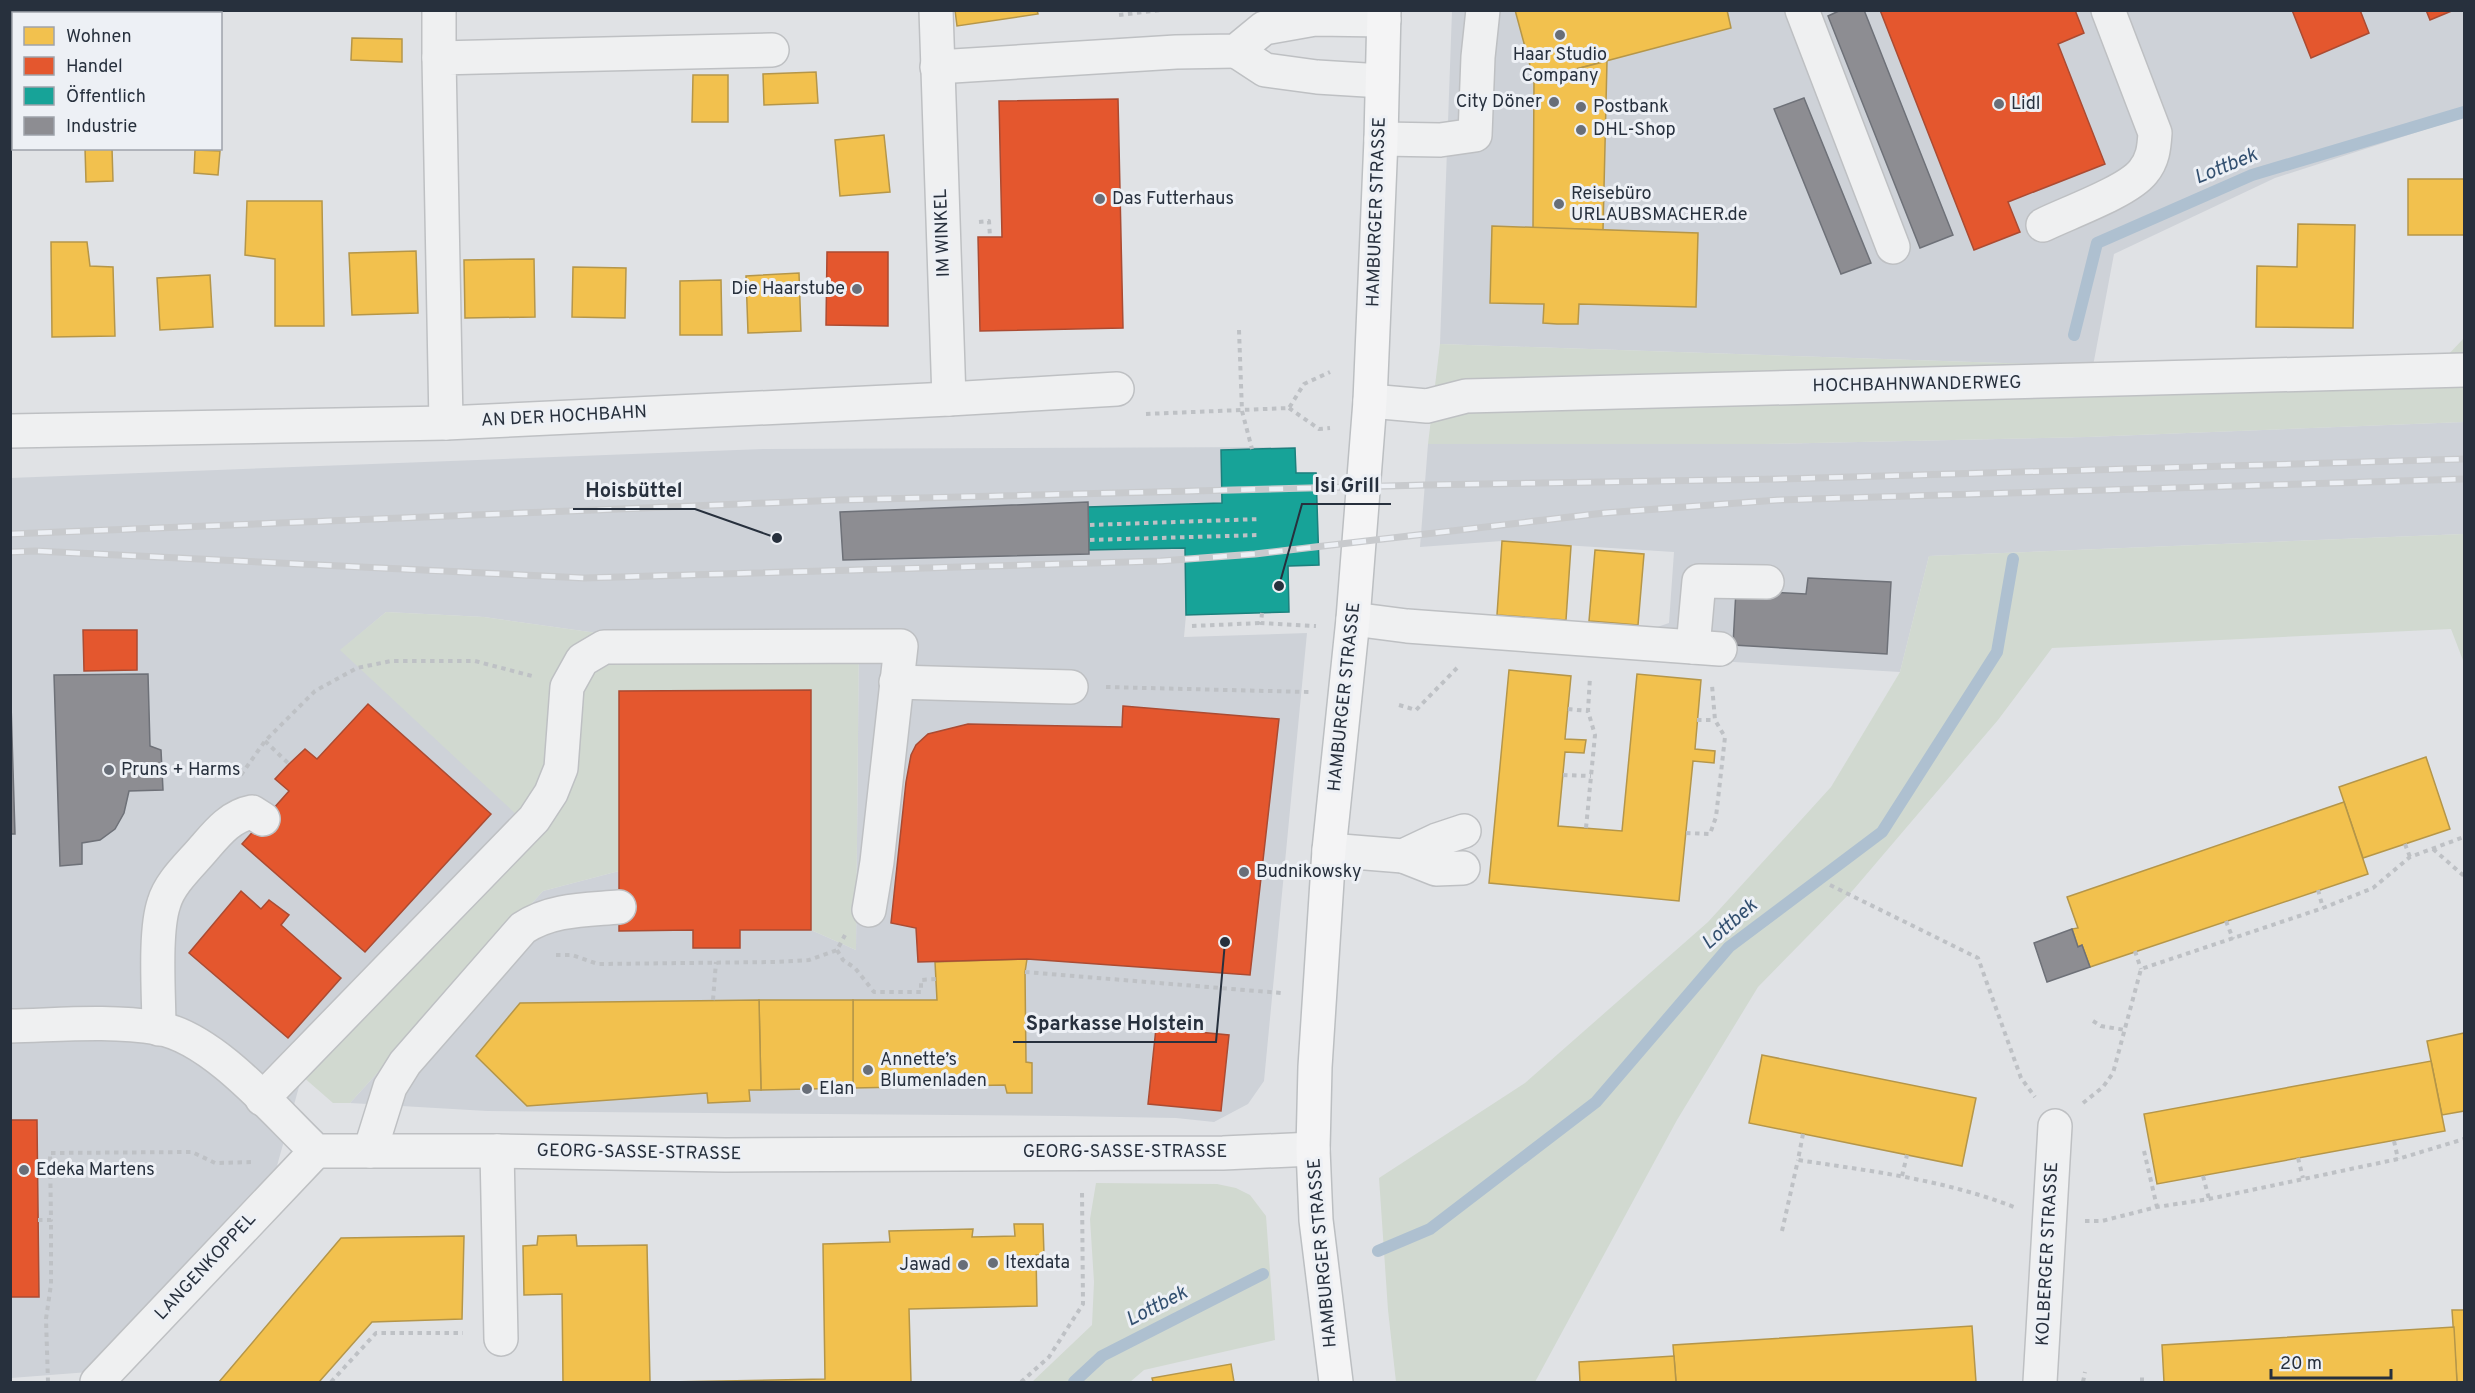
<svg xmlns="http://www.w3.org/2000/svg" width="2475" height="1393" font-family="Overpass,sans-serif">
<style>
.built{fill:#ced2d8}
.green{fill:#d1d9d0}
.homes{fill:#f2c14e;stroke:#b59649;stroke-width:1.5}
.shops{fill:#e4572e;stroke:#ab4b32;stroke-width:1.5}
.public{fill:#17a398;stroke:#1c807d;stroke-width:1.5}
.industry{fill:#8d8d92;stroke:#6e7178;stroke-width:1.5}
.lines{fill:none;stroke-linecap:round;stroke-linejoin:round}
.stream{stroke:#aec0d0;stroke-width:12}
.minor-casing{stroke:#bec0c3;stroke-width:36}
.major-casing{stroke:#bcbfc2;stroke-width:36}
.path{stroke:#bec1c5;stroke-width:4;stroke-dasharray:4.5 4.5;stroke-linecap:butt}
.minor{stroke:#eff0f1;stroke-width:33}
.major{stroke:#f4f4f5;stroke-width:33}
.rail-casing{stroke:#c8cacd;stroke-width:7}
.rail{stroke:#edf0f5;stroke-width:4.5;stroke-dasharray:14;stroke-linecap:butt}
.poi-dot{fill:#686e78;stroke:#edf0f5;stroke-width:2}
.labels{text-anchor:middle;dominant-baseline:central;stroke-width:6;stroke-linejoin:round;paint-order:stroke}
.poi-label{font-size:18px;fill:#27303d;stroke:#edf0f5;text-anchor:start}
.street-label{font-size:18px;fill:#27303d;stroke:#edf0f5}
.water-label{font-size:20px;font-style:italic;fill:#335070;stroke:#edf0f5}
.leader{fill:none;stroke:#27303d;stroke-width:2}
.callout-dot{fill:#27303d;stroke:#edf0f5;stroke-width:2}
.callout-label{font-size:20px;text-anchor:middle;font-weight:bold;fill:#27303d;stroke:#edf0f5;stroke-width:6;stroke-linejoin:round;paint-order:stroke}
</style>
<rect width="100%" height="100%" fill="#e0e2e5"/>
<g class="built">
<polygon points="1452,11 2464,11 2464,117 2275,178 2114,254 2093,366 1440,344"/>
<polygon points="2464,422 2464,534 1929,556 1900,672 1633,656 1637,634 1669,623 1674,552 1502,541 1420,547 1428,444 1763,444 2087,437"/>
<polygon points="1296,447 1296,472 1317,472 1319,566 1289,567 1289,612 1186,615 1184,637 1307,633 1264,1081 1248,1104 1214,1122 1176,1118 1065,1116 487,1111 350,1103 543,891 619,871 619,691 811,690 811,930 856,950 859,629 597,633 484,617 386,612 341,650 534,830 302,1076 270,1191 102,1371 11,1378 10,478 763,449"/>
</g>
<g class="green">
<polygon points="195,10 196,14 71,14 71,11"/>
<polygon points="2464,338 2464,422 2087,437 1763,444 1428,444 1440,344 2093,366 2446,357"/>
<polygon points="2464,534 2464,663 2451,629 2052,648 1998,720 1854,889 1758,987 1677,1120 1535,1382 1396,1382 1388,1310 1379,1178 1525,1083 1708,922 1831,787 1900,672 1929,556"/>
<polygon points="386,612 484,617 597,633 859,629 856,950 811,930 810,690 619,691 619,871 543,891 350,1103 333,1103 302,1076 534,831 340,650"/>
<polygon points="1096,1183 1217,1184 1236,1188 1250,1195 1266,1216 1275,1340 1144,1370 1130,1382 1032,1382 1092,1325 1094,1282 1090,1219"/>
</g>
<g class="homes">
<polygon points="955,10 1037,10 1038,14 957,26"/>
<polygon points="1515,10 1727,10 1731,28 1534,80"/>
<polygon points="352,38 402,39 402,62 351,60"/>
<polygon points="1607,61 1603,230 1533,228 1534,80"/>
<polygon points="816,72 818,103 764,105 763,74"/>
<polygon points="693,75 728,75 728,122 692,122"/>
<polygon points="884,135 890,192 840,196 835,140"/>
<polygon points="85,148 112,148 113,181 86,182"/>
<polygon points="195,150 220,151 218,175 194,173"/>
<rect x="2408" y="179" width="56" height="56"/>
<polygon points="247,201 322,201 324,326 275,326 275,259 245,255"/>
<polygon points="2298,224 2355,225 2353,328 2256,327 2257,266 2297,267"/>
<polygon points="1492,226 1698,233 1696,307 1579,304 1578,324 1557,324 1543,323 1544,304 1490,303"/>
<polygon points="51,242 87,242 90,266 113,267 115,336 52,337"/>
<polygon points="416,251 418,313 352,315 349,253"/>
<polygon points="534,259 535,317 465,318 464,260"/>
<polygon points="573,267 626,268 625,318 572,317"/>
<polygon points="799,273 801,331 748,333 746,276"/>
<polygon points="210,275 213,327 160,330 157,278"/>
<polygon points="721,280 722,335 680,335 680,281"/>
<polygon points="1502,541 1571,546 1566,620 1497,615"/>
<polygon points="1595,550 1644,554 1638,625 1589,621"/>
<polygon points="1509,670 1571,676 1565,739 1586,740 1584,753 1565,752 1558,826 1622,831 1637,674 1701,680 1695,749 1715,751 1714,763 1693,761 1679,901 1489,883"/>
<polygon points="2426,757 2450,829 2363,858 2339,787"/>
<polygon points="2344,802 2368,874 2090,967 2082,945 2078,947 2072,929 2078,928 2067,897"/>
<polygon points="1027,959 1025,972 1026,1062 1032,1063 1032,1093 1007,1093 1005,1085 853,1088 853,1000 937,1000 935,962"/>
<polygon points="759,1000 853,1000 853,1088 761,1090"/>
<polygon points="759,1000 761,1090 749,1090 750,1101 708,1103 707,1093 527,1106 476,1056 520,1003"/>
<polygon points="2464,1033 2464,1111 2442,1115 2427,1041"/>
<polygon points="1762,1055 1976,1098 1962,1166 1749,1123"/>
<polygon points="2431,1061 2445,1131 2157,1184 2144,1114"/>
<polygon points="1014,1224 1043,1224 1044,1255 1036,1255 1037,1306 909,1309 911,1382 666,1382 825,1379 823,1244 890,1242 889,1231 973,1229 972,1237 1015,1236"/>
<polygon points="576,1235 577,1246 647,1245 650,1382 563,1382 562,1294 524,1295 523,1246 537,1245 538,1236"/>
<polygon points="464,1236 462,1319 372,1322 319,1382 219,1382 341,1238"/>
<polygon points="2452,1310 2464,1310 2464,1382 2457,1382"/>
<polygon points="1972,1326 1976,1382 1676,1382 1673,1345"/>
<polygon points="2454,1327 2457,1382 2164,1382 2162,1345"/>
<polygon points="1674,1356 1676,1382 1580,1382 1579,1362"/>
<polygon points="1231,1364 1234,1382 1153,1382 1152,1378"/>
</g>
<g class="shops">
<polygon points="1880,10 2075,10 2084,33 2058,44 2105,164 2008,202 2020,232 1974,250"/>
<polygon points="2292,10 2360,10 2369,33 2311,58"/>
<polygon points="2426,10 2454,10 2430,20"/>
<polygon points="1118,99 1123,328 980,331 978,237 1002,237 999,101"/>
<polygon points="827,252 888,252 888,326 826,325"/>
<polygon points="83,630 137,630 137,670 84,671"/>
<polygon points="811,690 811,930 740,930 740,948 693,948 693,930 619,931 619,691"/>
<polygon points="368,704 491,814 365,952 242,844 289,791 275,779 289,764 305,749 317,759"/>
<polygon points="1123,706 1279,719 1250,975 1027,959 918,962 916,928 891,923 906,782 911,755 916,745 928,734 968,724 1122,727"/>
<polygon points="241,891 261,909 269,900 289,915 281,925 341,978 288,1038 189,953"/>
<polygon points="1156,1028 1229,1035 1221,1111 1148,1104"/>
<polygon points="10,1120 37,1120 39,1297 10,1297"/>
</g>
<polygon class="public" points="1295,448 1296,473 1316,473 1319,565 1288,566 1289,612 1186,615 1185,548 1088,550 1087,507 1222,503 1221,450"/>
<g class="industry">
<polygon points="1841,10 1864,10 1953,235 1920,248 1828,16"/>
<polygon points="1804,98 1871,263 1841,274 1774,109"/>
<polygon points="1088,502 1089,554 843,560 840,512"/>
<polygon points="1808,578 1891,582 1887,654 1733,645 1736,590 1806,594"/>
<polygon points="10,671 15,834 10,834"/>
<polygon points="148,674 150,746 161,750 163,790 129,791 124,813 115,829 100,840 82,843 82,864 60,866 54,675"/>
<polygon points="2072,929 2078,947 2082,945 2090,967 2047,982 2034,943"/>
</g>
<g class="lines">
<g class="stream">
<polyline points="2074,335 2097,243 2252,175 2464,112"/>
<polyline points="1378,1251 1430,1229 1596,1102 1729,947 1882,832 1997,652 2013,559"/>
<polyline points="1074,1382 1102,1356 1263,1274"/>
</g>
<g class="minor-casing">
<g id="minor">
<polyline points="439,10 439,58"/>
<polyline points="936,10 949,399"/>
<polyline points="1802,10 1893,247"/>
<polyline points="1236,51 1265,70 1317,77 1382,81"/>
<polyline points="937,67 1176,52 1236,51 1264,28 1315,19 1384,20"/>
<polyline points="1381,139 1440,140 1475,135 1478,57 1483,10"/>
<path d="M2043 225C2067 213 2127 192 2143 172 2153 160 2154 148 2155 133L2108 10"/>
<polyline points="1370,401 1427,406 1466,396 2464,370"/>
<polyline points="446,423 439,58 772,50"/>
<polyline points="10,431 446,423 949,399 1117,389"/>
<polyline points="1353,619 1407,626 1720,649"/>
<polyline points="1693,647 1699,581 1767,582"/>
<polyline points="896,682 1071,687"/>
<polyline points="1329,850 1403,856 1437,840 1464,831"/>
<polyline points="1403,856 1436,869 1463,868"/>
<path d="M10 1026C59 1025 110 1020 158 1028 214 1038 275 1112 316 1151H497L725 1155 1223 1153 1313 1149"/>
<path d="M159 1029C159 996 154 932 164 903 170 882 191 864 205 847 218 832 231 816 252 812L263 819"/>
<polyline points="262,1099 534,819 551,793 561,768 567,687 582,660 604,647 901,646 877,862 869,910"/>
<path d="M370 1151 390 1087 405 1063 523 928C552 909 585 910 619 907"/>
<polyline points="497,1151 501,1339"/>
<polyline points="97,1382 316,1151"/>
<polyline points="2040,1382 2055,1126"/>
</g>
</g>
<g class="major-casing">
<polyline id="major" points="1336,1382 1316,1220 1313,1149 1315,1067 1329,850 1353,619 1370,401 1381,139 1384,10"/>
</g>
<g class="path">
<polyline points="1119,15 1161,10"/>
<polyline points="979,222 989,221 990,237"/>
<polyline points="1239,330 1242,411 1252,449"/>
<polyline points="1289,408 1319,429 1330,428"/>
<polyline points="1146,414 1289,408 1304,384 1330,372"/>
<polyline points="1090,525 1260,519"/>
<polyline points="1090,540 1260,535"/>
<polyline points="1262,613 1261,623 1316,626"/>
<polyline points="1192,626 1261,623"/>
<polyline points="1106,687 1309,692"/>
<polyline points="1399,705 1416,710 1457,668"/>
<polyline points="1568,709 1588,711"/>
<polyline points="1697,720 1715,720"/>
<polyline points="265,741 289,764"/>
<polyline points="241,775 265,741 315,691 357,668 391,661 475,661 532,676"/>
<polyline points="1563,775 1591,776"/>
<polyline points="1586,828 1595,735 1588,711 1590,677"/>
<polyline points="1686,833 1710,834 1716,817 1725,737 1715,720 1712,685"/>
<polyline points="2405,844 2410,857"/>
<polyline points="2433,849 2464,876"/>
<polyline points="1830,885 1978,958 2021,1078 2035,1097"/>
<polyline points="2318,890 2323,908"/>
<polyline points="2226,921 2233,939"/>
<polyline points="837,950 843,960 855,968 874,992 921,992 921,980 936,979"/>
<polyline points="2135,951 2141,969"/>
<polyline points="556,955 572,955 598,964 776,962 809,960 837,950 845,935"/>
<polyline points="1025,972 1281,993"/>
<polyline points="713,1000 716,962"/>
<polyline points="2093,1021 2101,1026 2125,1030"/>
<polyline points="2083,1103 2103,1087 2113,1073 2141,969 2323,908 2373,888 2410,857 2464,837"/>
<path d="M1803 1134 1798 1160C1871 1171 1945 1180 2014 1207"/>
<polyline points="2394,1141 2398,1159"/>
<polyline points="2144,1151 2157,1207"/>
<polyline points="2298,1158 2303,1178"/>
<polyline points="1902,1176 1907,1155"/>
<polyline points="2203,1176 2209,1199"/>
<polyline points="38,1220 51,1220 50,1153 192,1152 215,1163 253,1162"/>
<polyline points="2085,1221 2102,1221 2157,1207 2209,1199 2398,1159 2464,1139"/>
<polyline points="1782,1231 1798,1160"/>
<polyline points="48,1382 46,1319 51,1284 51,1220"/>
<polyline points="331,1382 376,1333 463,1333"/>
<polyline points="1021,1382 1049,1357 1083,1304 1082,1190"/>
<polyline points="2083,1382 2085,1372"/>
<polyline points="2142,1382 2142,1375"/>
</g>
<use href="#minor" class="minor"/>
<use href="#major" class="major"/>
<g class="rail-casing">
<g id="rail">
<polyline points="10,534 839,500 1425,485 1781,479 2464,459"/>
<polyline points="10,552 36,551 584,578 1161,561 1255,554 1604,513 1778,500 2464,479"/>
</g>
</g>
<use href="#rail" class="rail"/>
</g>
<g class="poi-dot">
<circle cx="1560" cy="35" r="6"/>
<circle cx="1554" cy="102" r="6"/>
<circle cx="1999" cy="104" r="6"/>
<circle cx="1581" cy="107" r="6"/>
<circle cx="1581" cy="130" r="6"/>
<circle cx="1100" cy="199" r="6"/>
<circle cx="1559" cy="204" r="6"/>
<circle cx="857" cy="289" r="6"/>
<circle cx="109" cy="770" r="6"/>
<circle cx="1244" cy="872" r="6"/>
<circle cx="868" cy="1070" r="6"/>
<circle cx="807" cy="1089" r="6"/>
<circle cx="24" cy="1170" r="6"/>
<circle cx="993" cy="1263" r="6"/>
<circle cx="963" cy="1265" r="6"/>
</g>
<g class="labels">
<g class="poi-label">
<text x="1560" y="55" text-anchor="middle">Haar Studio<tspan x="1560" dy="21">Company</tspan></text>
<text x="1542" y="102" text-anchor="end">City Döner</text>
<text x="2011" y="104">Lidl</text>
<text x="1593" y="107">Postbank</text>
<text x="1593" y="130">DHL-Shop</text>
<text x="1571" y="194">Reisebüro<tspan x="1571" dy="21">URLAUBSMACHER.de</tspan></text>
<text x="1112" y="199">Das Futterhaus</text>
<text x="845" y="289" text-anchor="end">Die Haarstube</text>
<text x="121" y="770">Pruns + Harms</text>
<text x="1256" y="872">Budnikowsky</text>
<text x="880" y="1060">Annette’s<tspan x="880" dy="21">Blumenladen</tspan></text>
<text x="819" y="1089">Elan</text>
<text x="36" y="1170">Edeka Martens</text>
<text x="1005" y="1263">Itexdata</text>
<text x="951" y="1265" text-anchor="end">Jawad</text>
</g>
<g class="street-label">
<text transform="translate(1377 212) rotate(-88)">HAMBURGER STRASSE</text>
<text transform="translate(943 233) rotate(-92)">IM WINKEL</text>
<text transform="translate(1917 385) rotate(-1)">HOCHBAHNWANDERWEG</text>
<text transform="translate(564 417) rotate(-3)">AN DER HOCHBAHN</text>
<text transform="translate(1345 697) rotate(-84)">HAMBURGER STRASSE</text>
<text x="1125" y="1152">GEORG-SASSE-STRASSE</text>
<text transform="translate(639 1153) rotate(1)">GEORG-SASSE-STRASSE</text>
<text transform="translate(1323 1253) rotate(-95)">HAMBURGER STRASSE</text>
<text transform="translate(2048 1254) rotate(-87)">KOLBERGER STRASSE</text>
<text transform="translate(206 1267) rotate(-47)">LANGENKOPPEL</text>
</g>
<g class="water-label">
<text transform="translate(2226 167) rotate(-22)">Lottbek</text>
<text transform="translate(1730 925) rotate(-41)">Lottbek</text>
<text transform="translate(1157 1307) rotate(-27)">Lottbek</text>
</g>
</g>
<path class="leader" d="M1279 586L1302 504H1391M777 538L695 509H573M1225 942L1216 1042H1013"/>
<g class="callout-dot">
<circle cx="1279" cy="586" r="6"/>
<circle cx="777" cy="538" r="6"/>
<circle cx="1225" cy="942" r="6"/>
</g>
<g class="callout-label">
<text x="1347" y="492">Isi Grill</text>
<text x="634" y="497">Hoisbüttel</text>
<text x="1115" y="1030">Sparkasse Holstein</text>
</g>
<rect width="2475" height="1393" fill="none" stroke="#27303d" stroke-width="24"/>
<rect x="12" y="12" width="210" height="138" fill="#edf0f5" stroke="#9ea3ab" stroke-width="1.5"/>
<rect x="24" y="27" width="30" height="18" fill="#f2c14e" stroke="#9ea3ab" stroke-width="1.5"/>
<text x="66" y="42" font-size="18" fill="#27303d">Wohnen</text>
<rect x="24" y="57" width="30" height="18" fill="#e4572e" stroke="#9ea3ab" stroke-width="1.5"/>
<text x="66" y="72" font-size="18" fill="#27303d">Handel</text>
<rect x="24" y="87" width="30" height="18" fill="#17a398" stroke="#9ea3ab" stroke-width="1.5"/>
<text x="66" y="102" font-size="18" fill="#27303d">Öffentlich</text>
<rect x="24" y="117" width="30" height="18" fill="#8d8d92" stroke="#9ea3ab" stroke-width="1.5"/>
<text x="66" y="132" font-size="18" fill="#27303d">Industrie</text>
<path d="M2271 1369v9h120v-9" fill="none" stroke="#27303d" stroke-width="3"/>
<text x="2280" y="1369" font-size="18" fill="#27303d" stroke="#edf0f5" stroke-width="4.5" paint-order="stroke">20 m</text>
</svg>
